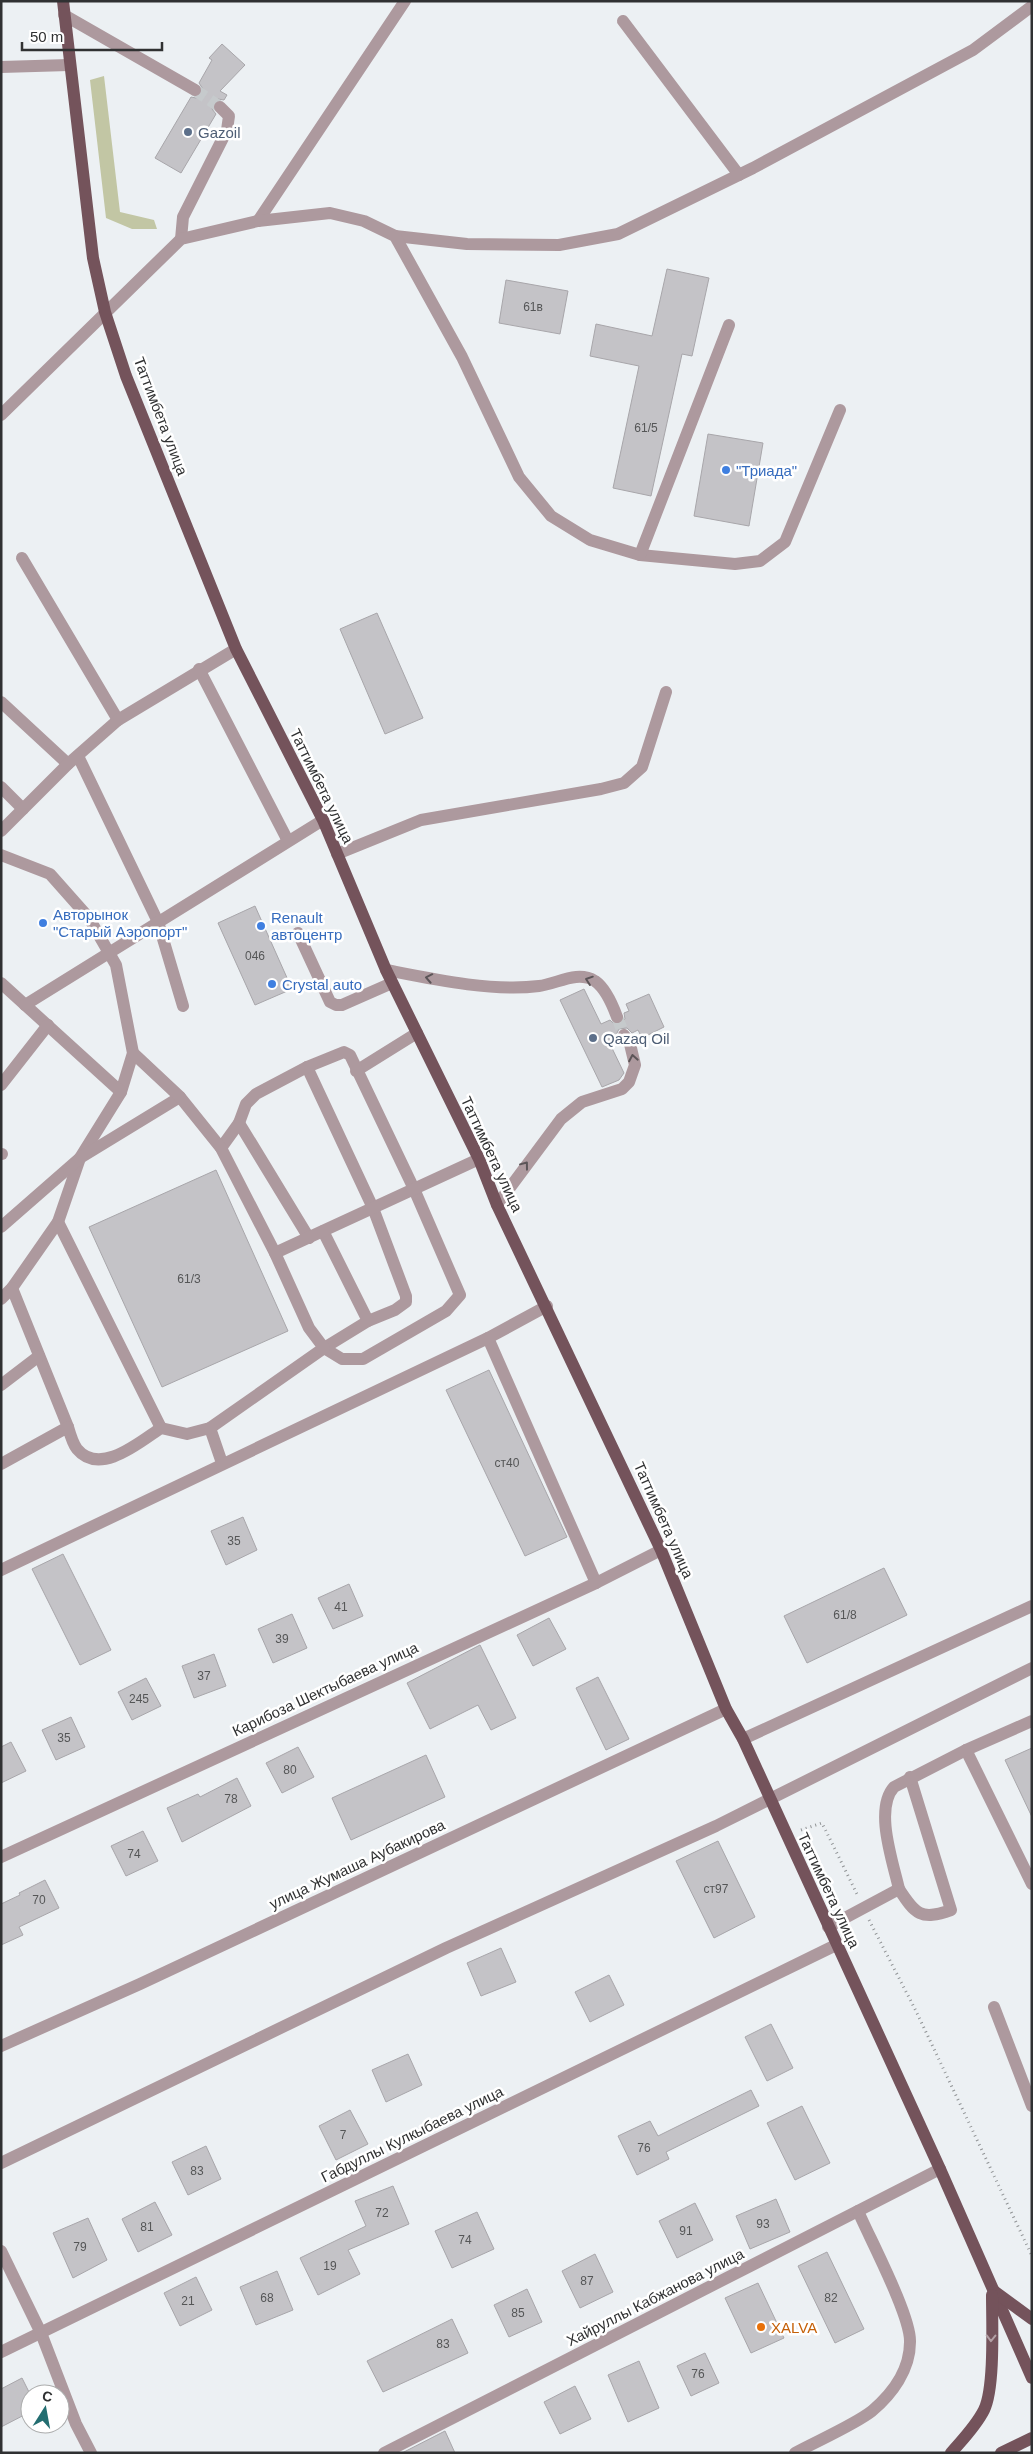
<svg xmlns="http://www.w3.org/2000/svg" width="1033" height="2454" font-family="Helvetica,sans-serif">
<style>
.green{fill:#c2c6a4}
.building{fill:#c4c3c7;stroke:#a8a6aa}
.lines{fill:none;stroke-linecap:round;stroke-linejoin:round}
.minor-tunnel{stroke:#c6cacc;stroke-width:12;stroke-dasharray:12 6;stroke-linecap:butt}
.path{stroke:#919496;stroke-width:3;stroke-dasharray:1 4;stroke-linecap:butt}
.minor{stroke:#ad999e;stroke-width:12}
.major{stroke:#74535b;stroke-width:12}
.oneway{stroke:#5c5558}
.oneway2{stroke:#b3a0a5}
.service-dot{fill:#5c6f8a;stroke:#fff;stroke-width:2}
.shop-dot{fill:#3f7fe0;stroke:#fff;stroke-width:2}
.food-dot{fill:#e8710a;stroke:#fff;stroke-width:2}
.labels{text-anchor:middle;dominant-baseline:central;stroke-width:5;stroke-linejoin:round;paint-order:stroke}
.number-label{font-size:12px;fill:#555657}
.service-label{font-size:15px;fill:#4e5e75;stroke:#fff;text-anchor:start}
.street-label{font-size:15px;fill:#303132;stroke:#fff}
.shop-label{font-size:15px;fill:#366cbe;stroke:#fff;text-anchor:start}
.food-label{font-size:15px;fill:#c56008;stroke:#fff;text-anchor:start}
</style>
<rect width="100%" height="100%" fill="#ecf0f3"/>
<polygon class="green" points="104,76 120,212 154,220 157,229 132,229 106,218 90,80"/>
<g class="building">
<polygon points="222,44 245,65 220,91 227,95 224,100 218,99 214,102 212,109 216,114 181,173 155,158 191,97 196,98 202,94 203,89 199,83 212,60 209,58"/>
<polygon points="667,269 709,278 692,356 682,354 651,496 613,488 639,366 590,356 596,324 652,336"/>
<polygon points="506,280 568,291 560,334 499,323"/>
<polygon points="708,434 763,443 749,526 694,516"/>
<polygon points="377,613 423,718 385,734 340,629"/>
<polygon points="255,906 292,989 255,1005 218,923"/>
<polygon points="584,989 601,1024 610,1020 615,1025 620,1024 625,1019 624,1013 629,1011 626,1004 649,994 664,1027 642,1038 638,1030 632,1033 627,1028 619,1029 616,1035 617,1040 610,1044 624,1073 619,1080 602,1087 560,1000"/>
<polygon points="216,1170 288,1331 162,1387 89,1227"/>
<polygon points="489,1370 567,1537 525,1556 446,1390"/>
<polygon points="243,1517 257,1550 226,1565 211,1531"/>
<polygon points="63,1554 111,1650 80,1665 32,1569"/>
<polygon points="884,1568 907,1615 807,1663 784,1616"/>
<polygon points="349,1584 363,1616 333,1629 318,1598"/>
<polygon points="292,1614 307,1648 273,1663 258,1629"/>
<polygon points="549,1618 566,1649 533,1666 517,1635"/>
<polygon points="480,1645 516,1718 491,1730 478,1705 430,1729 407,1683"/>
<polygon points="214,1654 226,1686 194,1698 182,1666"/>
<polygon points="598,1677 629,1739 606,1750 576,1688"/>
<polygon points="146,1678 161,1706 132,1720 118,1692"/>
<polygon points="71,1717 85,1747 56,1760 42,1730"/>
<polygon points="11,1742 26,1771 1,1783 1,1747"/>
<polygon points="298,1747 314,1777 282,1793 266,1763"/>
<polygon points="1032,1748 1032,1817 1005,1760"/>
<polygon points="426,1755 445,1797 351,1840 332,1798"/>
<polygon points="237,1778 251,1806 182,1842 167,1808 198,1794 200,1797"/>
<polygon points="143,1831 158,1861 126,1876 111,1846"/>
<polygon points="718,1841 755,1917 714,1938 676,1861"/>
<polygon points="45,1880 59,1908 19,1927 23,1935 1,1945 1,1904 20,1895 19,1893"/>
<polygon points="501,1948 516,1982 481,1996 467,1963"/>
<polygon points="609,1975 624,2005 590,2022 575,1992"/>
<polygon points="771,2024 793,2068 767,2081 745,2037"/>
<polygon points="408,2054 422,2085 386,2102 372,2070"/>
<polygon points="751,2090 759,2106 666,2152 669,2159 637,2175 618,2136 650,2121 658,2136"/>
<polygon points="802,2106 830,2163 795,2180 767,2123"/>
<polygon points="350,2110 368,2144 336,2160 319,2126"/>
<polygon points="206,2146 221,2179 188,2195 172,2162"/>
<polygon points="393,2186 409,2224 348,2250 360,2274 318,2295 300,2258 366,2226 355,2201"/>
<polygon points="776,2199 790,2232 750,2249 736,2216"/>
<polygon points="155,2202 172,2235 138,2252 122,2219"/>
<polygon points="695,2203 713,2240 677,2258 659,2221"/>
<polygon points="477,2212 494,2249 452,2268 435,2231"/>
<polygon points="88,2218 107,2260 73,2278 53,2233"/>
<polygon points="827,2252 864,2329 835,2343 798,2266"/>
<polygon points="595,2254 613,2292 580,2308 562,2271"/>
<polygon points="277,2271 293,2310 256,2325 240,2287"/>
<polygon points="196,2277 212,2310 180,2326 164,2293"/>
<polygon points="758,2283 784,2338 751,2353 725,2298"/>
<polygon points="527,2289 542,2322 509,2337 494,2305"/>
<polygon points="452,2319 468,2353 383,2392 367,2361"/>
<polygon points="705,2353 719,2383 691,2396 677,2366"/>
<polygon points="639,2361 659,2408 628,2422 608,2375"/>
<polygon points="22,2378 30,2394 30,2412 1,2427 1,2389"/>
<polygon points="575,2386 591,2419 560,2434 544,2402"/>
<polygon points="445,2431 455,2453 402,2453"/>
</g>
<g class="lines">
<g class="minor-tunnel">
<polyline points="195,90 220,107"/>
<polyline points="617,1017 624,1035"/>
</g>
<g class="path">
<polyline points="801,1830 822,1823 857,1894"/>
<polyline points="869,1920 916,2011 1032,2256"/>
</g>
<g class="minor">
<polyline points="64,15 195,90"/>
<polyline points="623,21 739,175"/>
<polyline points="1,67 69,65"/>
<polyline points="258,221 405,1"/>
<polyline points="395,236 467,244 559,245 618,234 753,168 973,50 1032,6"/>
<polyline points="181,239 183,217 227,130 229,116 220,107"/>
<polyline points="1,415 181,239 258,221 330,213 364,221 395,236 462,357 519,477 551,516 590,540 640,555 735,564 760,561 785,542 840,410"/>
<polyline points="640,555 729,325"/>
<polyline points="22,558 118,720"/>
<polyline points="199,669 288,841"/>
<polyline points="1,702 68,764"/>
<polyline points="78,756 158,922 183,1006"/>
<polyline points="1,787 23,809"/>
<polyline points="1,831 68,764 118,720 236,649"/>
<polyline points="337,854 421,820 601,789 624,783 642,767 666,692"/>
<polyline points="1,855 50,874 89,918 116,965 133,1053 121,1092 80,1158 58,1222 12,1288 1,1299"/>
<polyline points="298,933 330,1002 336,1005 342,1005 392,983"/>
<path d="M386 970C432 979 492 992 539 986 557 984 577 970 595 981 605 988 613 1006 617 1017"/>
<polyline points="1,983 121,1092"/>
<polyline points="25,1005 323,820"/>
<polyline points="307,1067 373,1208 406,1296 406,1302 395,1310 368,1321"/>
<polyline points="356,1071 417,1033"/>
<polyline points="1,1085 48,1025"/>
<polyline points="239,1123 309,1238"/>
<polyline points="221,1148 239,1123 246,1104 256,1094 307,1067 344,1052 350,1055 414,1189 460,1295 446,1311 363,1359 342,1359 324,1348 368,1321 323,1231"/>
<polyline points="1,1154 2,1154"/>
<polyline points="497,1205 561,1119 582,1102 622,1089 629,1082 635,1065 630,1044 624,1035"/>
<polyline points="58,1222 161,1428"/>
<polyline points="1,1227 80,1158 180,1097"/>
<polyline points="275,1253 479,1159"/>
<polyline points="12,1288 68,1427"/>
<polyline points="488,1338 596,1583"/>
<polyline points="1,1385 39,1356"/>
<polyline points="210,1428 222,1463"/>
<path d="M1 1464 68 1427C70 1434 73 1444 77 1449 100 1477 141 1441 161 1428L187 1434 210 1428 324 1348 309 1328 275 1253 221 1148 180 1097 133 1053"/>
<polyline points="1,1570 488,1338 547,1306"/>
<polyline points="743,1739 1032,1606"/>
<polyline points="966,1750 1032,1884"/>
<polyline points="1,1857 596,1583 661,1550"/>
<path d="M899 1889C915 1914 921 1921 951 1910L910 1777"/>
<path d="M828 1927 899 1889C893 1862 874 1809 894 1787L966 1750 1032 1721"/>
<polyline points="994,2007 1032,2106"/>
<polyline points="1,2046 140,1984 726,1709"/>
<polyline points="1,2163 446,1948 716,1826 1032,1668"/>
<polyline points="1,2251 41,2333 76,2424 91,2453"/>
<polyline points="1,2352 836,1945"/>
<polyline points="384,2453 940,2169"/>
<path d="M795 2453C817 2441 854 2425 872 2411 892 2394 910 2370 910 2342 911 2316 870 2239 858 2211"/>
</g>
<g class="major">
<polyline points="63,1 93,258 105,312 126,376 236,649 323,820 386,970 479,1159 497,1205 661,1550 726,1709 743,1739 940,2169 1032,2378"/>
<polyline points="994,2291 1032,2319"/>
<path d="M951 2453C963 2439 976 2426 984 2410 995 2388 992 2322 992 2295"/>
<polyline points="1001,2453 1032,2438"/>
</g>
</g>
<defs><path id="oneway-chevron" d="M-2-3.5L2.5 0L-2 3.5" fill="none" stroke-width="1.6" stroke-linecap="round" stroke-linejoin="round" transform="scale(1.25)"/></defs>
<g class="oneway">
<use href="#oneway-chevron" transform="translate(429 978) rotate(-169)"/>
<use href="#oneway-chevron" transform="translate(589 980) rotate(-161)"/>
<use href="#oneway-chevron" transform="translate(633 1058) rotate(-100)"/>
<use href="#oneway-chevron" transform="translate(525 1165) rotate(-53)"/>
</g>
<use class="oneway2" href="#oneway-chevron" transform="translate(991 2338) rotate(91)"/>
<g class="service-dot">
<circle cx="188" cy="132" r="5"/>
<circle cx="593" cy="1038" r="5"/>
</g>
<g class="shop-dot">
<circle cx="726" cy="470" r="5"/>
<circle cx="43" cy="923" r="5"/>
<circle cx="261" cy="926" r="5"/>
<circle cx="272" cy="984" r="5"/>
</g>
<circle class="food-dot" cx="761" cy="2327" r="5"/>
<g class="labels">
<g class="number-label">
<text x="533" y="307">61в</text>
<text x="646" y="428">61/5</text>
<text x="255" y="956">046</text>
<text x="189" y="1279">61/3</text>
<text x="507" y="1463">ст40</text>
<text x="234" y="1541">35</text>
<text x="341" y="1607">41</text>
<text x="845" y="1615">61/8</text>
<text x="282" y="1639">39</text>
<text x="204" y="1676">37</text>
<text x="139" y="1699">245</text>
<text x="64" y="1738">35</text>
<text x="290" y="1770">80</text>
<text x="231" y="1799">78</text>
<text x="134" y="1854">74</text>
<text x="716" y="1889">ст97</text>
<text x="39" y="1900">70</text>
<text x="343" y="2135">7</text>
<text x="644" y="2148">76</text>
<text x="197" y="2171">83</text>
<text x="382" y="2213">72</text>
<text x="763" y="2224">93</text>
<text x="147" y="2227">81</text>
<text x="686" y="2231">91</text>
<text x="465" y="2240">74</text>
<text x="80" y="2247">79</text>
<text x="330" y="2266">19</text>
<text x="587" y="2281">87</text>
<text x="267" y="2298">68</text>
<text x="831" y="2298">82</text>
<text x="188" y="2301">21</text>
<text x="518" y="2313">85</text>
<text x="443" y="2344">83</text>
<text x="698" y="2374">76</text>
</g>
<g class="service-label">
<text x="198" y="132">Gazoil</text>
<text x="603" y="1038">Qazaq Oil</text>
</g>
<g class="street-label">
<text transform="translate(161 416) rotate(69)">Таттимбета улица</text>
<text transform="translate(322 786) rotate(64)">Таттимбета улица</text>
<text transform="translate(492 1154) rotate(65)">Таттимбета улица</text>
<text transform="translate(664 1520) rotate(66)">Таттимбета улица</text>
<text transform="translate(325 1689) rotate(-25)">Карибоза Шектыбаева улица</text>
<text transform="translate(357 1864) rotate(-25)">улица Жумаша Аубакирова</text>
<text transform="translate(829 1890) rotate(65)">Таттимбета улица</text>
<text transform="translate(412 2134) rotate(-26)">Габдуллы Кулкыбаева улица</text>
<text transform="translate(655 2297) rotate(-27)">Хайруллы Кабжанова улица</text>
</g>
<g class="shop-label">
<text x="736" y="470">"Триада"</text>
<text x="53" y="914">Авторынок<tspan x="53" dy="17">"Старый Аэропорт"</tspan></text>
<text x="271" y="917">Renault<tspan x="271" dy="17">автоцентр</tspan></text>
<text x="282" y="984">Crystal auto</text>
</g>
<g class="food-label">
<text x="771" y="2327">XALVA</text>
</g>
</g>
<rect width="1033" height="2454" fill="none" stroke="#303132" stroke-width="5"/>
<g transform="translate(45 2409) rotate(11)"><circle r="24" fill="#ffffff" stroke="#acadad"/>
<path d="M0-4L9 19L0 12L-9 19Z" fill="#236e71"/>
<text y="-8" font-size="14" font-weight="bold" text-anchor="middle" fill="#303132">С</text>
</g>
<path d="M22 42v8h140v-8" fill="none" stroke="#303132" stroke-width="2.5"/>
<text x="30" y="42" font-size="15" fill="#303132" stroke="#ffffff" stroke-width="4" paint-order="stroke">50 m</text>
</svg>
